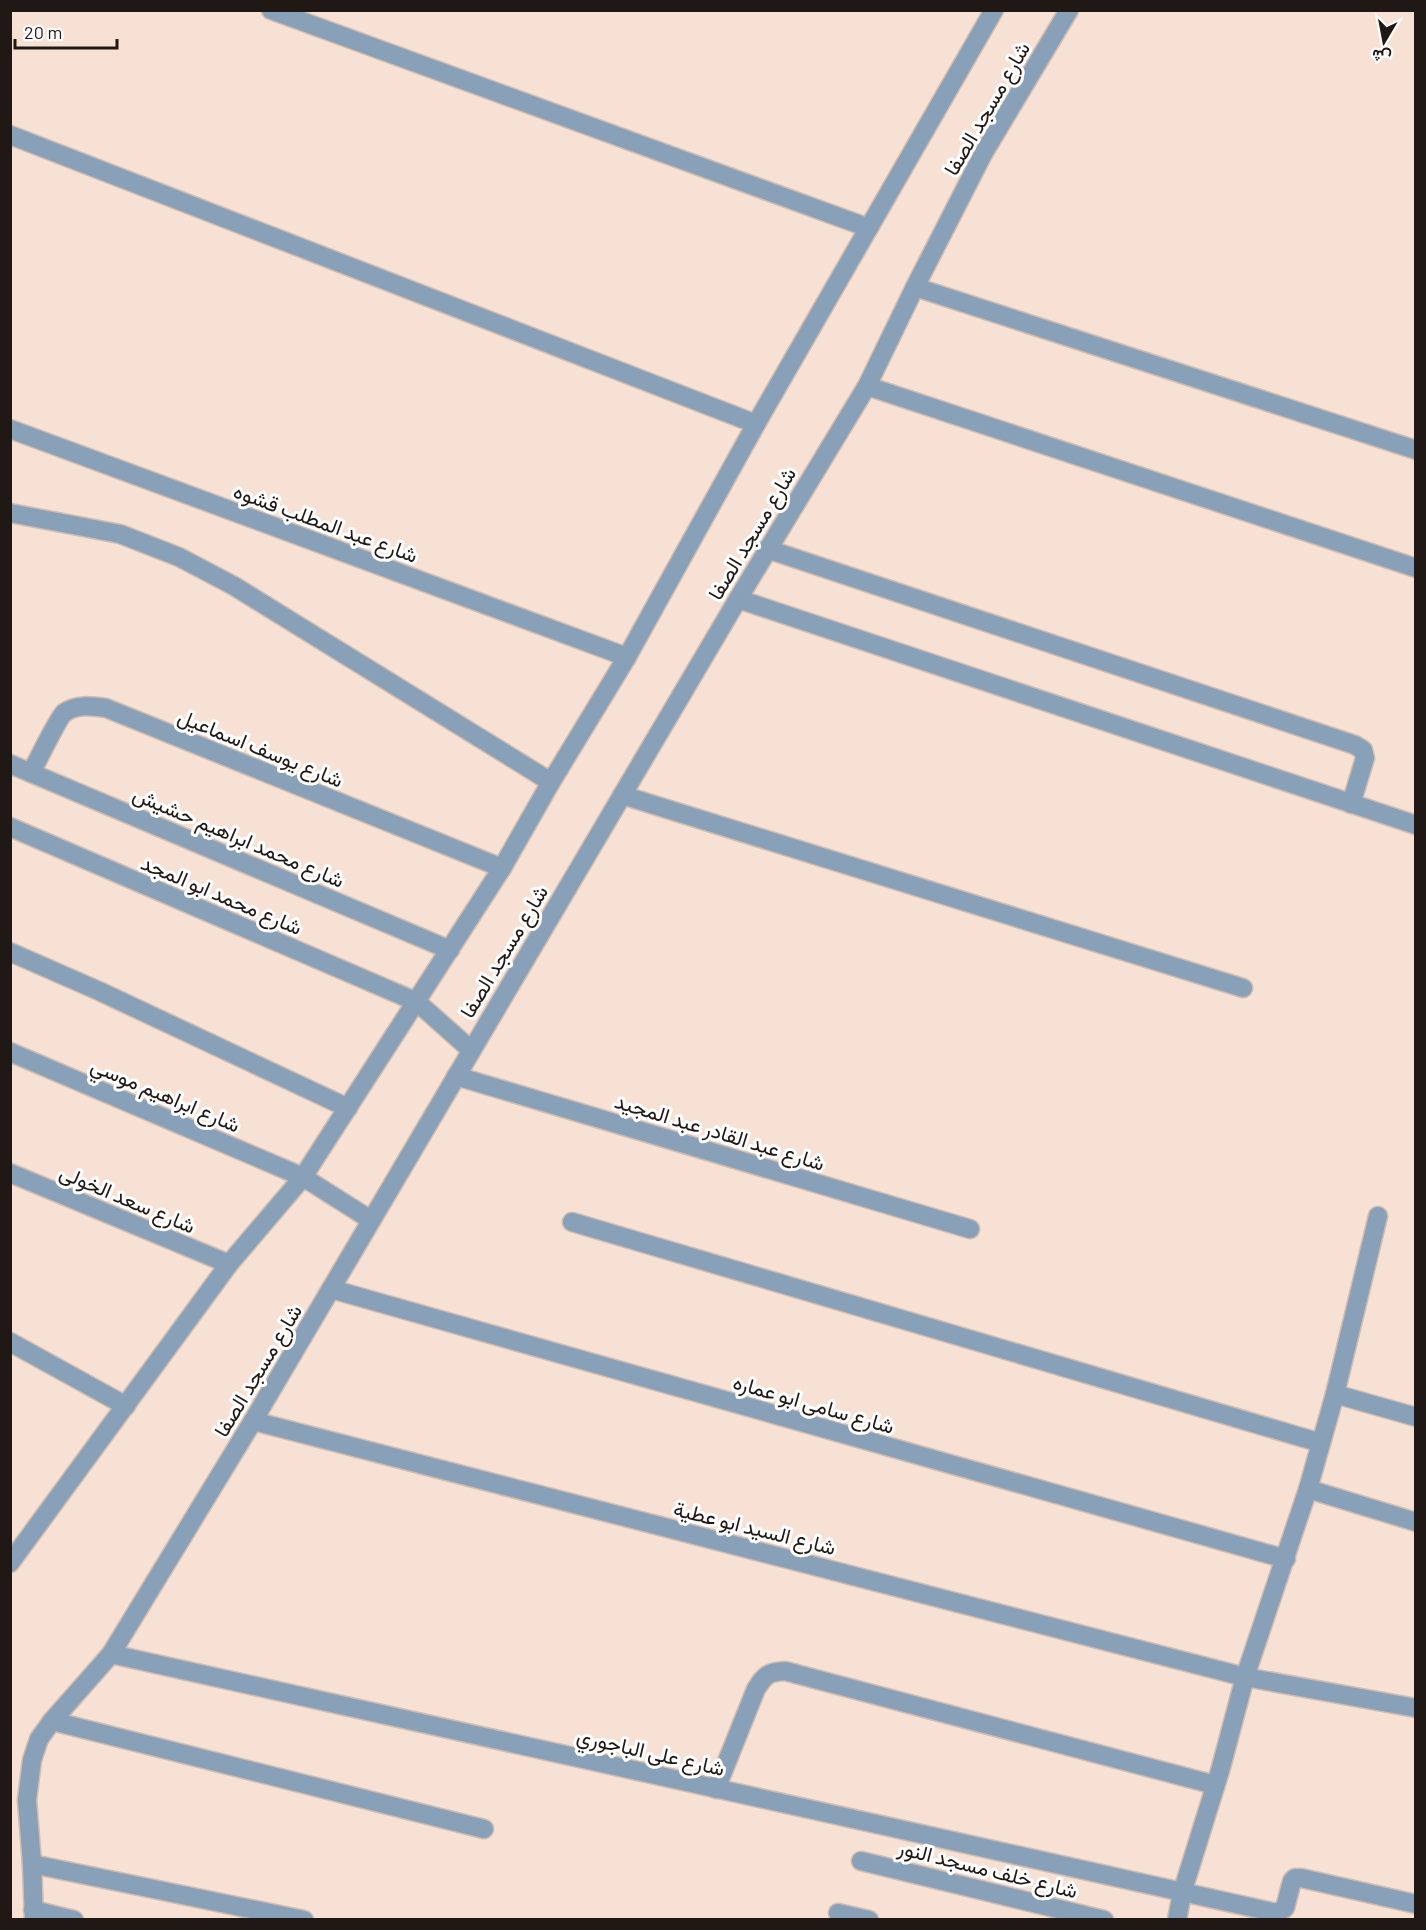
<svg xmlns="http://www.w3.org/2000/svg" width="1426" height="1930" font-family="Barlow,Vazirmatn,sans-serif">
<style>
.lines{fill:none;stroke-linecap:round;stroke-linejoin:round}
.minor-casing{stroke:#d0bdb1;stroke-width:21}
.minor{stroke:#89a0b9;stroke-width:18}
.labels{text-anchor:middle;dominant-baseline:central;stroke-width:6;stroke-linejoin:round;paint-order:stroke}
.street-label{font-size:21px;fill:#201814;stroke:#fff}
</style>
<rect width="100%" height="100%" fill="#f7e1d4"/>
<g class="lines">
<g class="minor-casing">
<g id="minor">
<polyline points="271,10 869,228"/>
<polyline points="10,135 756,424"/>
<polyline points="915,287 1416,450"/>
<polyline points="867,386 1416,568"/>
<polyline points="10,429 627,657"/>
<polyline points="10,513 120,534 179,557 234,586 551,782"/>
<polyline points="767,549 1355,745 1363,750 1365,758 1351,804"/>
<polyline points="738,599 1416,825"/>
<polyline points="10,764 450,950"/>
<path d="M31 773C37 762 58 718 64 713 76 704 92 706 106 708L502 868"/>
<polyline points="622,795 1243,988"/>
<polyline points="10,827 417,1002 471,1050"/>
<polyline points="10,952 99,991 348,1108"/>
<polyline points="10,1052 303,1177 371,1220"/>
<polyline points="456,1076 970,1229"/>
<polyline points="10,1173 229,1264"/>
<polyline points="572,1222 1321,1443"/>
<polyline points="331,1289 1286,1559"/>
<polyline points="10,1342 126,1406"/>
<polyline points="1335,1394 1416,1417"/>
<polyline points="253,1421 1245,1677 1416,1708"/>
<polyline points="1308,1489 1416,1522"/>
<polyline points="10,1563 229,1264 303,1177 502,868 551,782 627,657 756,424 994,10"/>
<polyline points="111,1654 1277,1913 1285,1908 1292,1881 1295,1878 1301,1878 1416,1904"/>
<polyline points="52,1721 484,1829"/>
<path d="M716 1789 756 1689C765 1675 768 1672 785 1671L1215 1785"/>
<polyline points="861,1861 1104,1920"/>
<polyline points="32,1864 304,1920"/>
<polyline points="33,1910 74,1920"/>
<polyline points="838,1913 869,1920"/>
<polyline points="34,1920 32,1864 27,1800 32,1760 39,1739 52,1721 111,1654 253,1421 738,599 867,386 915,287 983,154 1069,10"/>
<polyline points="1177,1920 1182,1893 1220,1771 1245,1677 1308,1489 1335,1394 1378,1216"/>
</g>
</g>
<use href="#minor" class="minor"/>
</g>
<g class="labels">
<g class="street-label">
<text transform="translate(986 108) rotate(-60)">شارع مسجد الصفا</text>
<text transform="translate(326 522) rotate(20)">شارع عبد المطلب قشوه</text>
<text transform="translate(751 533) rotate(-59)">شارع مسجد الصفا</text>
<text transform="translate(261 747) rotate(22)">شارع يوسف اسماعيل</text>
<text transform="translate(239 836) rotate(23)">شارع محمد ابراهيم حشيش</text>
<text transform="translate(222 894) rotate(23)">شارع محمد ابو المجد</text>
<text transform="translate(503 951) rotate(-59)">شارع مسجد الصفا</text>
<text transform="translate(166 1094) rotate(23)">شارع ابراهيم موسي</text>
<text transform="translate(720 1131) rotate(17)">شارع عبد القادر عبد المجيد</text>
<text transform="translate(128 1198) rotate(23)">شارع سعد الخولى</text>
<text transform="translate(257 1370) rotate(-59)">شارع مسجد الصفا</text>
<text transform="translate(814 1403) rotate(16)">شارع سامى ابو عماره</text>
<text transform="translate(755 1527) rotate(14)">شارع السيد ابو عطية</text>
<text transform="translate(651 1751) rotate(13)">شارع على الباجوري</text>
<text transform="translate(988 1868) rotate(14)">شارع خلف مسجد النور</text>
</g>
</g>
<rect width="1426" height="1930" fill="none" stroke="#201814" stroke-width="24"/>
<g transform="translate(1384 42) rotate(190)" stroke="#ffffff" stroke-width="4.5" paint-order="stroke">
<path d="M0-4.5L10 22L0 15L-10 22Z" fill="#201814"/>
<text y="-9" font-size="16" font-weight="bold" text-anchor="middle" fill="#201814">ش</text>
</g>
<path d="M15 39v9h102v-9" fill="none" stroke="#201814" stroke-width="3"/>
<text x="24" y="39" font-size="18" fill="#201814" stroke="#ffffff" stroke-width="4.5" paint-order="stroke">20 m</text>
</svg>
